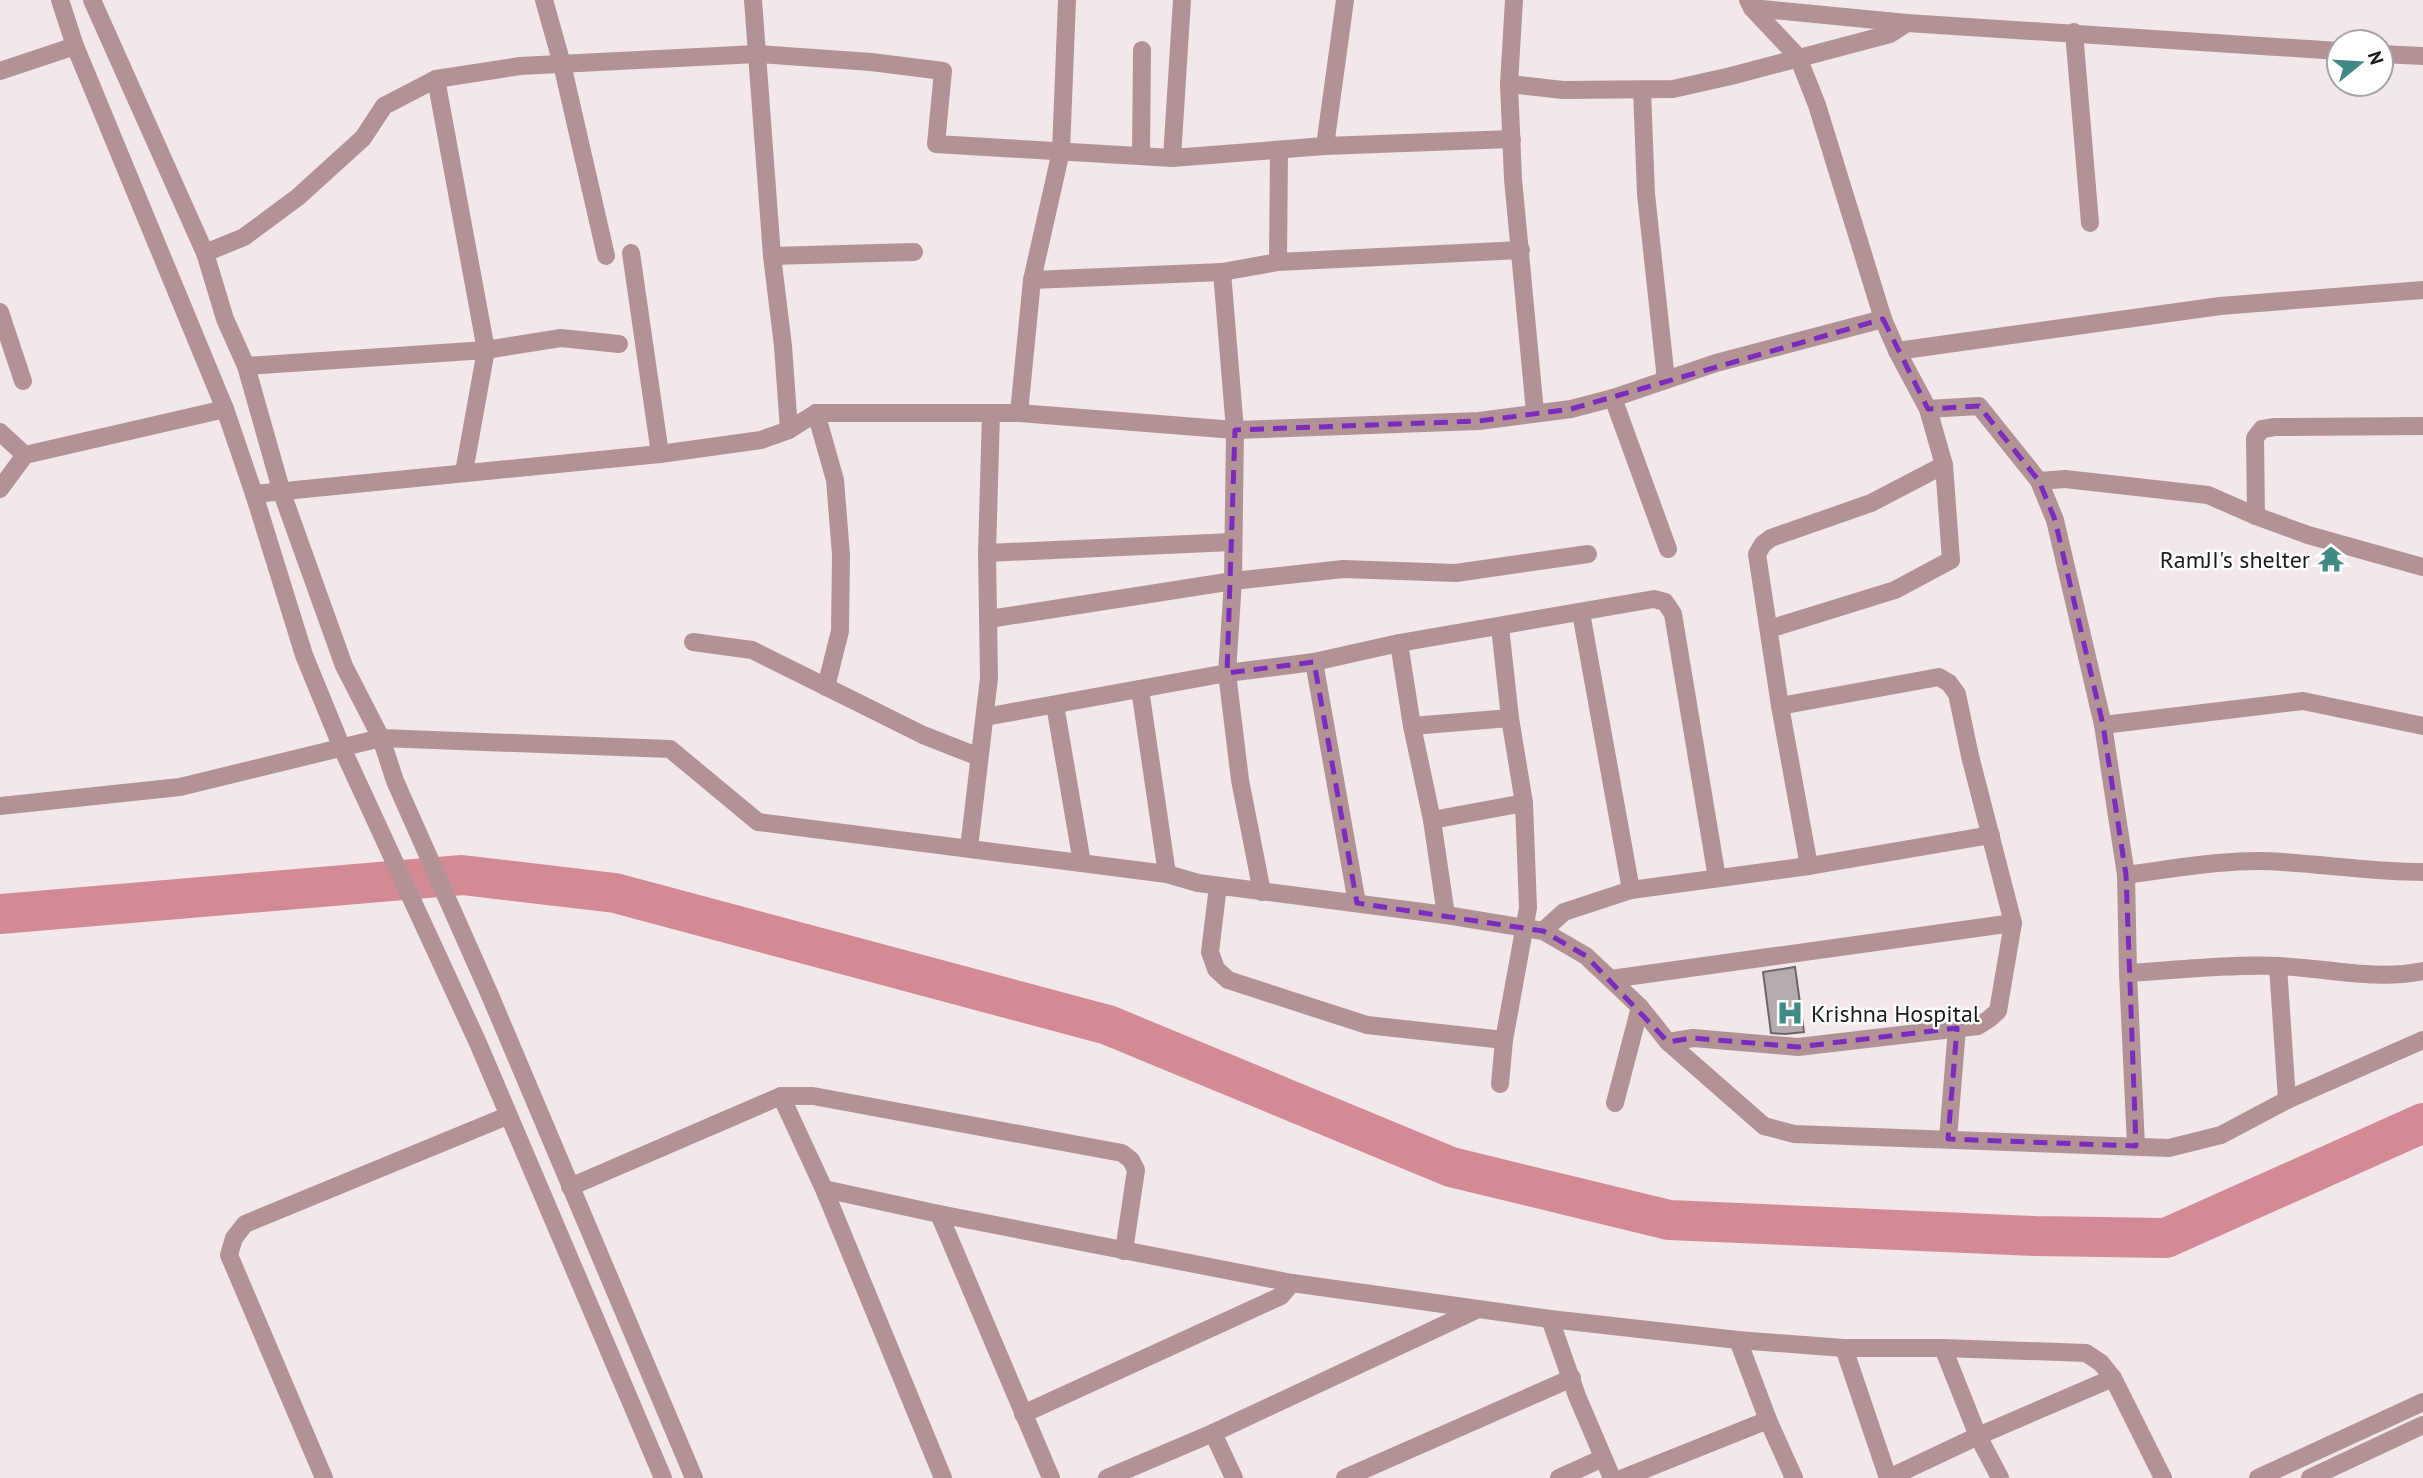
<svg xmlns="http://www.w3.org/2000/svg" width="2423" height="1478" font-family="'PT Sans',sans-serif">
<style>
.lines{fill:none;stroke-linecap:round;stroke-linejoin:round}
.river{stroke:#d48a96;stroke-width:40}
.building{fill:#b4abac;stroke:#6f6667;stroke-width:2}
.minor{stroke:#b39296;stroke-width:18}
.marked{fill:none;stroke:#7b2cbf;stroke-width:5;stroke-dasharray:14 9;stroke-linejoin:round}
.labels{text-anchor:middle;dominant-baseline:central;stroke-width:5;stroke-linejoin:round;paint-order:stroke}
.poi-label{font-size:24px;fill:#1d1a1a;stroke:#fff;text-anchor:end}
</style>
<rect width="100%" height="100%" fill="#f2e8e9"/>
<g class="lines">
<polyline class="river" points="0,914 462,875 615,893 1108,1025 1451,1167 1669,1220 2035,1236 2166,1238 2423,1123"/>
</g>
<polygon class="building" points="1795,967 1804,1032 1785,1034 1771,1033 1763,972"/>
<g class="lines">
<g class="minor">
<polyline points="60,0 75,46 225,409 254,494 304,655 342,748 478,1043 663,1478"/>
<polyline points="92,0 205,253 225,319 246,366 282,493 344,666 381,738 395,781 489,993 694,1478"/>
<polyline points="544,0 562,64 606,256"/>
<polyline points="753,0 772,256 783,346 789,430"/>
<polyline points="1514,0 1509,84 1513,179 1535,412"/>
<polyline points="1748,0 1752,8 1798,57 1817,105 1883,319 1897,351 1928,409 1944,465 1951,560 1895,590 1769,629"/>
<polyline points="1752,8 1907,23 2339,51"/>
<polyline points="2074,32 2090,223"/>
<polyline points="2381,54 2423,56"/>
<polyline points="0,71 75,46"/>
<polyline points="436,79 486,350 464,472"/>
<polyline points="1509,84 1563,90 1673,89 1731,76 1890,34 1907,23"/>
<polyline points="1642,90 1646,194 1666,380"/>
<polyline points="1325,146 1345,0"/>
<polyline points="1141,156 1142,50"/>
<polyline points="1172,158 1182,0"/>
<polyline points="205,253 244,237 298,197 363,138 384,106 436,79 520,66 757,54 871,62 943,71 936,144 1172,158 1325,146 1512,139"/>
<polyline points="631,253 660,454"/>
<polyline points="772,256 914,252"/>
<polyline points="1278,262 1279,151"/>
<polyline points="1032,280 1222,272"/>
<polyline points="0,312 23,381"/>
<polyline points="1897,351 2220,306 2423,290"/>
<polyline points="246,366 486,350 561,338 619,344"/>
<polyline points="1613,398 1668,549"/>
<polyline points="1928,409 1979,406 2039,481 2055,520 2103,725 2126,875 2128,973 2136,1146"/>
<polyline points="816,413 835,480 841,555 840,631 826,687"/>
<polyline points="1019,413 1032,280 1061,151 1067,0"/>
<polyline points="0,432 25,455 225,409"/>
<polyline points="2039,481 2065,479 2208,495 2256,516 2308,535 2423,567"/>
<polyline points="0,489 25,455"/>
<polyline points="254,494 660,454 761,440 789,430 816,413 1019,413 1235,430 1479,421 1571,409 1613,398 1716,363 1883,319"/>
<polyline points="2256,516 2255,438 2262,429 2275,427 2423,426"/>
<polyline points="987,553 1232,542"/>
<polyline points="1581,613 1631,890"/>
<polyline points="989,619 1233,581 1343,569 1456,573 1588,554"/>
<polyline points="693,642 752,650 923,735 979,757"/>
<polyline points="1399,643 1412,726 1432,820 1446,915"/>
<polyline points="1314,662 1357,903"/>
<polyline points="1140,689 1167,874"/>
<polyline points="1055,705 1082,863"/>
<polyline points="985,717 1227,673 1314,662 1399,643 1654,599 1665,602 1673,614 1717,878"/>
<polyline points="2103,725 2303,701 2423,726"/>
<polyline points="1412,726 1510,718"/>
<polyline points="0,806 180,787 381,738 670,749 758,822 1167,874 1198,883 1446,915 1543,931 1586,956 1640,1007 1668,1042 1764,1126 1794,1134 2169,1148 2221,1135 2287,1100 2423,1040"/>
<polyline points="1432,820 1524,803"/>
<polyline points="969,848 989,678 987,553 991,413"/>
<polyline points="1809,866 1780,706 1757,554 1763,544 1771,538 1871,503 1944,465"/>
<path d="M2126 875C2178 868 2230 858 2283 862 2330 865 2376 872 2423 872"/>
<polyline points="1218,886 1210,952 1216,969 1228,980 1367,1025 1504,1040"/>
<polyline points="1262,892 1240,780 1227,673 1233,581 1235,430 1222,272 1278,262 1521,250"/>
<polyline points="1543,931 1564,912 1631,890 1809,866 1991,835"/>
<polyline points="2278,966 2287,1100"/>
<path d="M2128 973C2177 970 2229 964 2278 966 2327 968 2375 981 2423 971"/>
<polyline points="1611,979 2013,923"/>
<polyline points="1668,1042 1693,1038 1798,1047 1978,1026 1989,1019 1998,1011 2013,923 1970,756 1957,694 1949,683 1939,677 1780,706"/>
<polyline points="1500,1084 1504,1040 1528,908 1524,803 1510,718 1500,627"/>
<polyline points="781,1096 824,1189 943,1478"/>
<polyline points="1615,1103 1640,1007"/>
<polyline points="1948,1139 1957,1028"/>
<polyline points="570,1187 781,1096 813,1096 1122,1153 1131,1160 1136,1170 1124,1251"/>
<polyline points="824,1189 939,1214 1292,1283 1550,1319 1738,1340 1844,1348 1943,1348 2086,1353 2101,1363 2113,1378 2163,1478"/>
<polyline points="939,1214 1051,1478"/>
<polyline points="1550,1319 1577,1396 1612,1478"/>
<polyline points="1738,1340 1768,1420 1794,1478"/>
<polyline points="1844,1348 1888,1478"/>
<polyline points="1943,1348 1978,1436 2000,1478"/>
<polyline points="1023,1414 1281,1296 1292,1283"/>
<polyline points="1213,1433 1234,1478"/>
<polyline points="324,1478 229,1255 234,1238 245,1224 507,1116"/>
<polyline points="1107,1478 1213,1433 1478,1309"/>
<polyline points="1345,1478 1572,1378"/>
<polyline points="1559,1478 1603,1458"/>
<polyline points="1623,1478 1768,1420"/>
<polyline points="1889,1478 1978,1436 2113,1378"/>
<polyline points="2258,1478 2423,1402"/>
<polyline points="2310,1478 2423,1425"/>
</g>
</g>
<path class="marked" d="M1883 319 1928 409 1979 406 2039 481 2055 520 2103 725 2126 875 2136 1146 1948 1139 1957 1028 1798 1047 1693 1038 1668 1042 1586 956 1543 931 1357 903 1314 662 1227 673 1235 430 1479 421 1571 409Z"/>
<defs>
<g id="temple-bare" transform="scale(2.1)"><path d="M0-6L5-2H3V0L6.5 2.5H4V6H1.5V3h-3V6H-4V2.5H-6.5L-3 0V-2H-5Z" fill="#428984" stroke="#fff" stroke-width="2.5" paint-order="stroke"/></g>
<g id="hospital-bare" transform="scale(2.1)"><path d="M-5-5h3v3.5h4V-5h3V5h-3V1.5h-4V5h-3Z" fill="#428984" stroke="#fff" stroke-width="2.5" paint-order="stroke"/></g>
</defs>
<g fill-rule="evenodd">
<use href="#temple-bare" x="2331" y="559"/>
<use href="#hospital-bare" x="1790" y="1013"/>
</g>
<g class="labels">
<g class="poi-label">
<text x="2310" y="559">RamJI's shelter</text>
<text x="1811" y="1013" text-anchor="start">Krishna Hospital</text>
</g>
</g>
<g transform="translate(2360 63) rotate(72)"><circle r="33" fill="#ffffff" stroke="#a5a3a3" stroke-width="2"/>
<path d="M0-5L12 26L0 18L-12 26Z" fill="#428984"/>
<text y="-10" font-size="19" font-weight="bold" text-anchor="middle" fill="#1d1a1a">N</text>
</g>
</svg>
